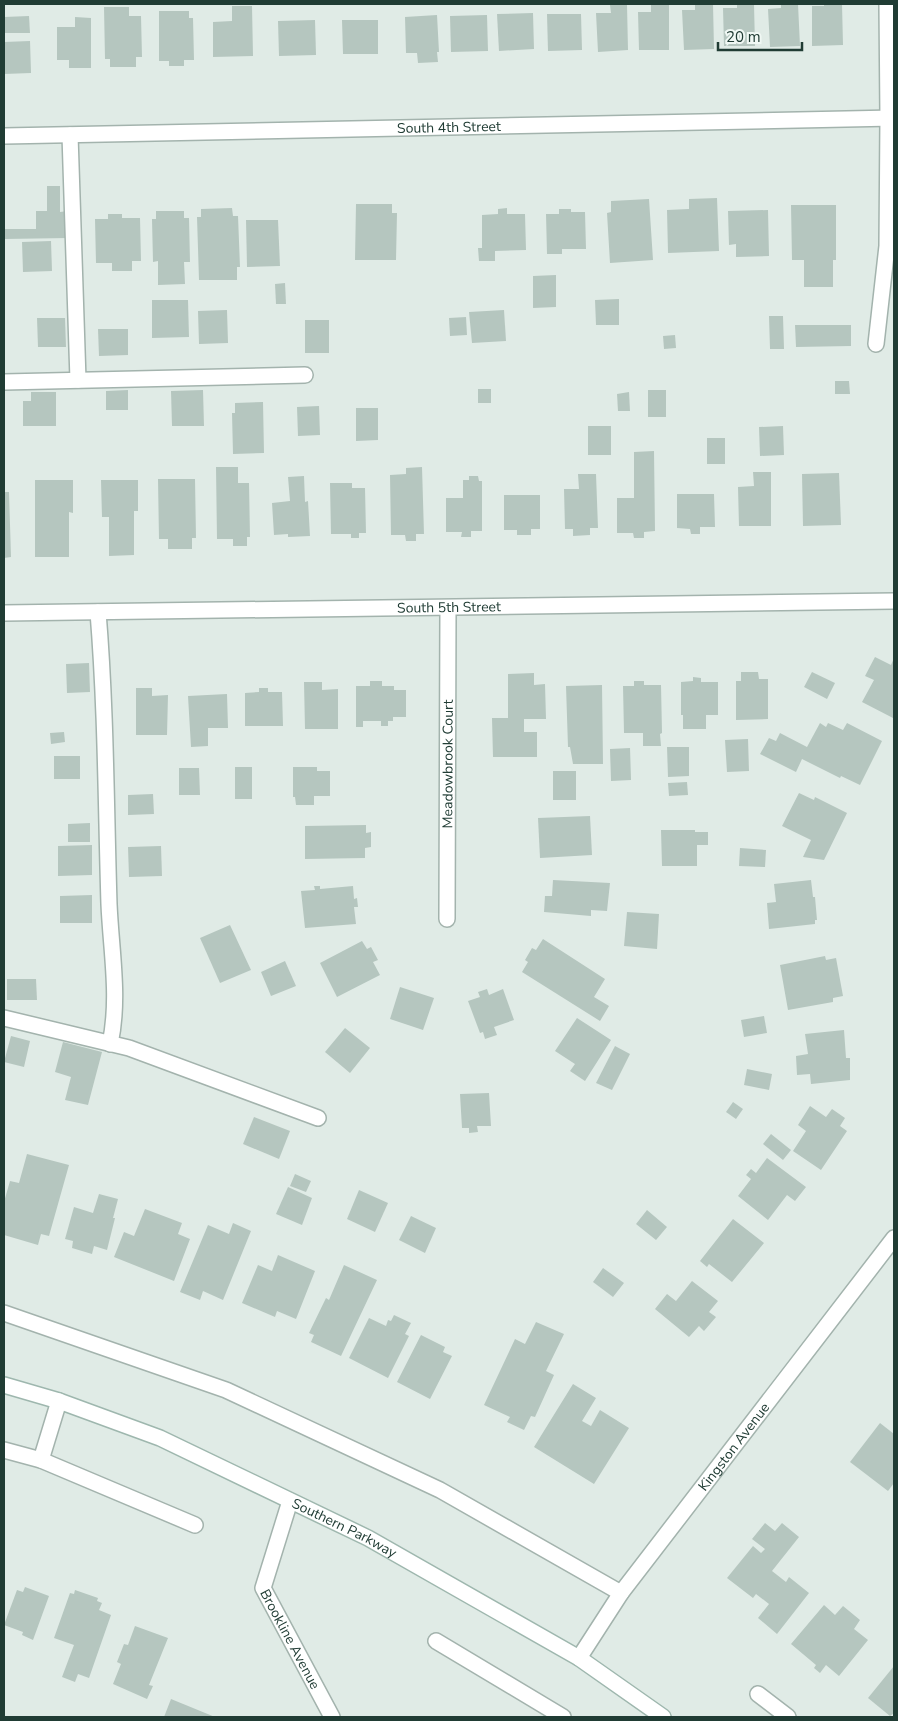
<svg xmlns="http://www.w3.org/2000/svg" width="898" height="1721" font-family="'Nunito Sans',sans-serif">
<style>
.building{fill:#b5c6bf}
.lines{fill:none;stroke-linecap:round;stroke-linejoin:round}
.lane-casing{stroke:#a3b3ad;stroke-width:18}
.street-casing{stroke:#a3b3ad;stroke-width:18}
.secondary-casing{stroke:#9eb7ae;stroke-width:18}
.lane{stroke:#fff;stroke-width:15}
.street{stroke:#fff;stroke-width:15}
.secondary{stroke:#fff;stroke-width:15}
.labels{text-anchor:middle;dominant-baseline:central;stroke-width:4.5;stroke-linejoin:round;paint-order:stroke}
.street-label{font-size:14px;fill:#203c34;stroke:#f0f8f4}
</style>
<rect width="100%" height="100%" fill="#e0ebe6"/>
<g class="building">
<polygon points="651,4 669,4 669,50 639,50 638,12 651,12"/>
<polygon points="695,4 713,4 714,49 684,50 682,10 695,10"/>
<polygon points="737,4 754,4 755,46 724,46 723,8 737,8"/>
<polygon points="781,4 798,4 800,46 770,47 768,9 781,8"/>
<polygon points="824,4 842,4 843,45 812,46 812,6 824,6"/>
<polygon points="610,5 627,5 628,50 598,52 596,13 611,13"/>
<polygon points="232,6 252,6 253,56 213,57 213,22 232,21"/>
<polygon points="104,7 129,7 129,16 141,16 142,57 136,57 136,67 110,67 110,59 105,59"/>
<polygon points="159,11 189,11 189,18 193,18 194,60 184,60 184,66 169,66 169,61 159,61"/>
<polygon points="533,13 534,49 499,51 497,14"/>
<polygon points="547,14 581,14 582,50 548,51"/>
<polygon points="437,15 439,52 437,52 438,62 418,63 417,53 406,53 405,17"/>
<polygon points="487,15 488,51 451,52 450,16"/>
<polygon points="29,16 30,33 4,33 4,17"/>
<polygon points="75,17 91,18 91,68 69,68 69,60 57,60 57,27 75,27"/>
<polygon points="315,20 316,55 279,56 278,21"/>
<polygon points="342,20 378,20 378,54 343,54"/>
<polygon points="30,41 31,73 4,74 4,42"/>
<polygon points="47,186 60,186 60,212 68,211 69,238 4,239 4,229 36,229 36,211 47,211"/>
<polygon points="717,198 719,251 668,253 667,210 689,209 689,199"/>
<polygon points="649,199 653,260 610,263 607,213 611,212 611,201"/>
<polygon points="356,204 392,204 392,213 397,213 396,260 355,260"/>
<polygon points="791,205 836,205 836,260 833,260 833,287 804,287 804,260 792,260"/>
<polygon points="232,208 233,216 238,216 240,267 237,267 237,280 199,280 197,217 201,217 201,209"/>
<polygon points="507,208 507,214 525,214 526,250 495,251 495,261 479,261 478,248 482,248 482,215 498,214 498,209"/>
<polygon points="559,209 571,209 571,212 585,212 586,249 562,249 562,254 547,254 546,214 559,214"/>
<polygon points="768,210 769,256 736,257 736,244 729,245 728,211"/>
<polygon points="156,211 184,211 184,218 189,218 190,262 184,262 185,284 158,285 158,261 153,262 152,219 156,219"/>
<polygon points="108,214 122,214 122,218 140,218 141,261 132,261 132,271 112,271 112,263 96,263 95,219 108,219"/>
<polygon points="246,220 278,220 280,266 247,267"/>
<polygon points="51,241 52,271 23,272 22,242"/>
<polygon points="556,275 556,307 533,308 533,276"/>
<polygon points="285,283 286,304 276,304 275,284"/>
<polygon points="619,299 619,325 596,325 595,300"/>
<polygon points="152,300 188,300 189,337 152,338"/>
<polygon points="227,310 228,343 199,344 198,311"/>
<polygon points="504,310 506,341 472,343 469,312"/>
<polygon points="769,316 783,316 784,349 770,349"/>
<polygon points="466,317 467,335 450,336 449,318"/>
<polygon points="37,318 65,318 66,347 38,347"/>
<rect x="305" y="320" width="24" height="33"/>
<polygon points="795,325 851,325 851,346 796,347"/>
<polygon points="98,329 128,329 128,355 99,356"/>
<polygon points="675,335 676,348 664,349 663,336"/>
<polygon points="835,381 849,381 850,394 835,394"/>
<rect x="478" y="389" width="13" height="14"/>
<polygon points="128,390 128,410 106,410 106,391"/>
<polygon points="203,390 204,426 172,426 171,391"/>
<rect x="648" y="390" width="18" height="27"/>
<polygon points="31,392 56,392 56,426 23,426 23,401 31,401"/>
<polygon points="629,392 630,411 618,411 617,394"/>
<polygon points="263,402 264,453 233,454 232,413 235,413 235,403"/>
<polygon points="319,406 320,435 298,436 297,407"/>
<polygon points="356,408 378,408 378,440 356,441"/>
<rect x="588" y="426" width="23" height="29"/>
<polygon points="783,426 784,455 760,456 759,427"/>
<rect x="707" y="438" width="18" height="26"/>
<polygon points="654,451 655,531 644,532 644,538 634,538 633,533 617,533 617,498 634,498 634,452"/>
<polygon points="216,467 238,467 238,483 249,483 250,537 247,537 247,546 233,546 233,539 217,539"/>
<polygon points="422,467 424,534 416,534 416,541 406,541 405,535 391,535 390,475 406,474 406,468"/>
<polygon points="753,472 771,472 771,526 739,526 738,487 754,486"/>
<polygon points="839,473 841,525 803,526 802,474"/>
<polygon points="578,474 596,474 598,528 590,528 590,535 573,536 573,529 565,529 564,489 579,489"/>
<polygon points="304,476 305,502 308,501 310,536 288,537 288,534 274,535 272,503 290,501 288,477"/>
<polygon points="469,476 478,476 479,481 482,481 482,531 471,531 471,537 461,537 462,532 446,532 446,498 463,498 463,480 469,480"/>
<polygon points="158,479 195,479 196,538 192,538 192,549 168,549 168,539 159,539"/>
<polygon points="35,480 73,480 73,513 69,512 69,557 35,557"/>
<polygon points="101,480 138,480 138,511 134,511 134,555 109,556 109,517 102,517"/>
<polygon points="330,483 352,483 352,488 365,488 366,533 359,533 359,538 351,538 351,534 331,534"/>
<polygon points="4,492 9,492 11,557 4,558"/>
<polygon points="677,494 714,494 715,527 700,527 700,534 691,534 690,529 677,528"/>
<polygon points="504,495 540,495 540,529 531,529 531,535 517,535 517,530 504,530"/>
<polygon points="875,657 891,665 894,658 894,715 893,718 862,702 874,680 865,676"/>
<polygon points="89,663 90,692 67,693 66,664"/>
<polygon points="741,672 758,672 759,679 768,679 768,719 736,720 736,681 741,681"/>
<polygon points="812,672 835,683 827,699 804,687"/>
<polygon points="534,673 534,685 545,684 546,719 524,719 524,732 537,732 537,757 493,757 492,718 508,718 508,674"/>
<polygon points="693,677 701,678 701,682 718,682 718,715 706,715 706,729 683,729 683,715 681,715 681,682 693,681"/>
<polygon points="370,681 382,681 382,686 394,686 394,690 406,690 406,717 393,717 393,721 388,721 388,726 381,726 381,721 363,721 363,727 356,727 356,686 370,686"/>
<polygon points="634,681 644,681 644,685 661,685 662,733 660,734 661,746 643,746 643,733 624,733 623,686 634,686"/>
<polygon points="304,682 322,682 322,690 338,689 338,729 305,729"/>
<polygon points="602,685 603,764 573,764 570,747 568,747 566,686"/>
<polygon points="136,688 152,688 152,696 168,695 167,735 136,735"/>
<polygon points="259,688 268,688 268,692 282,692 283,726 245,726 245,693 259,692"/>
<polygon points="227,694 228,728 208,728 208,746 191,747 188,696"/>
<polygon points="820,723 826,727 828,723 843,730 847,723 882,741 860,785 841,776 840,778 802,759 796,772 760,754 769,738 776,741 780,733 807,747"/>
<polygon points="64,732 65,742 51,744 50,733"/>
<polygon points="748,739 749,771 727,772 725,740"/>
<polygon points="667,747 689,747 689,776 668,777"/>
<polygon points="630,748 631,780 611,781 610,749"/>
<rect x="54" y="756" width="26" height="23"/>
<rect x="235" y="767" width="17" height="32"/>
<polygon points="293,767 317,767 317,771 330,771 330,796 314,796 314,805 296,805 295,797 293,797"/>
<polygon points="179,768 199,768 200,795 179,795"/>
<rect x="553" y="771" width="23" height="29"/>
<polygon points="687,782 688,795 669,796 668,783"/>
<polygon points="799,793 814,800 815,797 847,813 824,860 803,857 811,840 782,826"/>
<polygon points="153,794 154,814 128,815 128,795"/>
<polygon points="590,816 592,855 540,858 538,818"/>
<polygon points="90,823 90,842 68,842 68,824"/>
<polygon points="366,825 366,833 371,832 371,847 365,848 365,858 305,859 305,826"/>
<polygon points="661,830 695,830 695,832 708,832 708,845 697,845 697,866 662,866"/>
<polygon points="92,845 92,875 58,876 58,846"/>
<polygon points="161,846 162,876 129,877 128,847"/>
<polygon points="740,848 766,850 765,867 739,866"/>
<polygon points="553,880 610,883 607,911 591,910 591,916 544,912 545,896 552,896"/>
<polygon points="811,880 813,897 815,897 817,920 815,920 815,924 769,929 767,903 776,902 774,884"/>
<polygon points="314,886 320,886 320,889 353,886 354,899 357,898 358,907 354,907 356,924 305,928 301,891 315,890"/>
<polygon points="92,895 92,923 60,923 60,896"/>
<polygon points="627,912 659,914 657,949 624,946"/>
<polygon points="230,925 251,970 220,983 200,938"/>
<polygon points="543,939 605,979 594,997 609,1006 600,1021 522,972 528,962 525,960 532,948 536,950"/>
<polygon points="362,941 367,949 371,947 378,960 373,962 380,975 337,997 320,963"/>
<polygon points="825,956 826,960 836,958 843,996 833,998 833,1002 788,1010 780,965"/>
<polygon points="285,961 296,986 271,996 261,972"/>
<polygon points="7,979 36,979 37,1000 7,1000"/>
<polygon points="400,987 434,998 423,1030 390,1019"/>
<polygon points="487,989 489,995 503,989 514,1020 494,1027 497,1035 485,1039 483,1032 480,1033 468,1001 480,997 478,992"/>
<polygon points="764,1016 767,1033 744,1037 741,1020"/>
<polygon points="577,1018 611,1040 585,1081 570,1071 575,1064 555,1051"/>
<polygon points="345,1028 370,1048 350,1073 325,1052"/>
<polygon points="844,1030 846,1058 850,1058 850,1080 811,1084 810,1074 797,1075 796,1056 808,1054 805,1034"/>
<polygon points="11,1036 30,1041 24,1067 4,1062"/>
<polygon points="63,1042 102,1052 88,1105 65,1100 71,1077 55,1072"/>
<polygon points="615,1046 630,1054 612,1090 596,1083"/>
<polygon points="747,1069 772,1074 769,1090 744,1085"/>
<polygon points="489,1093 491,1126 477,1126 478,1132 469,1133 469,1128 462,1128 460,1094"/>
<polygon points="733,1102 743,1109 736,1119 726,1112"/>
<polygon points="810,1106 826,1117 832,1109 845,1118 840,1126 847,1131 821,1170 793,1151 806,1131 798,1125"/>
<polygon points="254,1117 290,1131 279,1159 243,1144"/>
<polygon points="771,1134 791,1150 783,1160 763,1144"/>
<polygon points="27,1154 69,1165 49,1236 41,1234 38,1245 4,1235 4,1202 10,1181 19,1183"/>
<polygon points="767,1158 806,1187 795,1201 787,1195 768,1220 738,1196 751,1179 746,1175 751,1169 756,1173"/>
<polygon points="295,1174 311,1181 306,1192 290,1186"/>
<polygon points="288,1187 312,1198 302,1225 276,1214"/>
<polygon points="359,1190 388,1203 375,1232 347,1219"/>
<polygon points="99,1194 118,1199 113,1218 115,1218 107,1250 94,1246 92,1254 72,1248 73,1241 65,1239 74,1207 93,1213"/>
<polygon points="145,1209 182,1223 178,1234 190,1239 174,1281 114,1257 124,1232 134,1236"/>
<polygon points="647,1210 667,1227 656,1240 636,1224"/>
<polygon points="411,1216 436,1228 425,1253 399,1240"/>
<polygon points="733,1219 764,1243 732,1282 709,1264 707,1267 700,1261"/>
<polygon points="233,1223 251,1231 223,1300 203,1291 200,1300 180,1292 208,1225 229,1234"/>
<polygon points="278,1255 315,1271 296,1319 277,1311 275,1317 242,1303 258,1265 272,1271"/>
<polygon points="344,1265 377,1280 341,1356 311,1342 314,1335 309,1333 326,1298 329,1300"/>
<polygon points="603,1268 624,1283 613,1297 593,1282"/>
<polygon points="692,1281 718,1301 709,1312 716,1317 704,1331 699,1326 689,1337 655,1309 667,1294 676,1301"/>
<polygon points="394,1315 411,1323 405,1334 409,1336 388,1378 349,1358 369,1318 386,1326 388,1320 391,1321"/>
<polygon points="536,1322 564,1334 546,1371 554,1375 535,1417 531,1416 524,1430 507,1422 510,1417 484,1405 515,1339 525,1344"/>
<polygon points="421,1335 445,1347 443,1352 452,1356 430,1399 397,1382"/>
<polygon points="573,1384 596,1398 582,1421 591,1426 600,1410 629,1428 594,1484 534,1447"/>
<polygon points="880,1423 894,1434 894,1483 888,1491 850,1462"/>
<polygon points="765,1523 775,1531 782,1523 799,1537 772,1571 786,1582 789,1577 809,1593 777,1634 758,1618 769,1604 756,1594 753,1598 727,1578 753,1546 761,1553 765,1549 752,1539"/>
<polygon points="25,1587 49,1596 33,1640 22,1635 23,1632 4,1625 17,1590 23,1592"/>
<polygon points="75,1590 98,1598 97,1601 102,1603 99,1610 111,1615 89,1678 78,1674 75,1682 62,1677 74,1645 54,1638 70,1593 74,1594"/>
<polygon points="824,1605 835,1615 843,1606 860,1620 854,1629 868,1640 839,1676 826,1665 820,1673 814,1668 816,1665 791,1644"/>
<polygon points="135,1626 168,1638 149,1685 153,1686 147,1699 113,1684 121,1664 117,1662 124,1644 128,1645"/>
<polygon points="894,1666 894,1713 890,1716 868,1698"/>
<polygon points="171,1699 215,1717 164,1717"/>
</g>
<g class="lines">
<g class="lane-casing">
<g id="lane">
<polyline points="70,135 78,380"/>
<polyline points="4,382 305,375"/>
<path d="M98 612C106 709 106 807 109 904 111 951 120 998 110 1044"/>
<polyline points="4,1018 129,1048 318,1118"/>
<polyline points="4,1313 226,1390 440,1490 621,1593"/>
<polyline points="4,1450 41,1460 195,1525"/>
<polyline points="41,1460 59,1401"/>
<polyline points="758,1694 788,1717"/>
</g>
</g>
<g class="street-casing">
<g id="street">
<path id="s1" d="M4 136 894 118"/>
<polyline points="876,344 887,246 888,118 887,4"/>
<path id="s2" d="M4 613 894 601"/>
<path id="s3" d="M447 919 448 608"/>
<path id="s4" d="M290 1501 263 1588 332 1717"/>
<polyline points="436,1641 563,1717"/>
<path id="s5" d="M579 1658 621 1593 894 1238"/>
</g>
</g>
<g class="secondary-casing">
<g id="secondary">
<path id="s6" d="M4 1385 59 1401 160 1438 368 1538 579 1658 663 1717"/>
</g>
</g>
<use href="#lane" class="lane"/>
<use href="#street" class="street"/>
<use href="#secondary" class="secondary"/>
</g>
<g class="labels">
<g class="street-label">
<text stroke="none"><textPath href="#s1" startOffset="445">South 4th Street</textPath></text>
<text stroke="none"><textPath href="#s2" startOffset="445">South 5th Street</textPath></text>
<text stroke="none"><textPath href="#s3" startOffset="155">Meadowbrook Court</textPath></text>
<text stroke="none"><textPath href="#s5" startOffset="262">Kingston Avenue</textPath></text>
<text stroke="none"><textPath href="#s6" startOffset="370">Southern Parkway</textPath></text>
<text stroke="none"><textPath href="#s4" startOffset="149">Brookline Avenue</textPath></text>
</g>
</g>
<rect width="898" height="1721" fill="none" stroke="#203c34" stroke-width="10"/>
<path d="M718 42v8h84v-8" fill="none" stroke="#203c34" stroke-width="2.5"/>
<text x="726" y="42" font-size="15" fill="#203c34" stroke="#f0f8f4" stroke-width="4" paint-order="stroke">20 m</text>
</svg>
